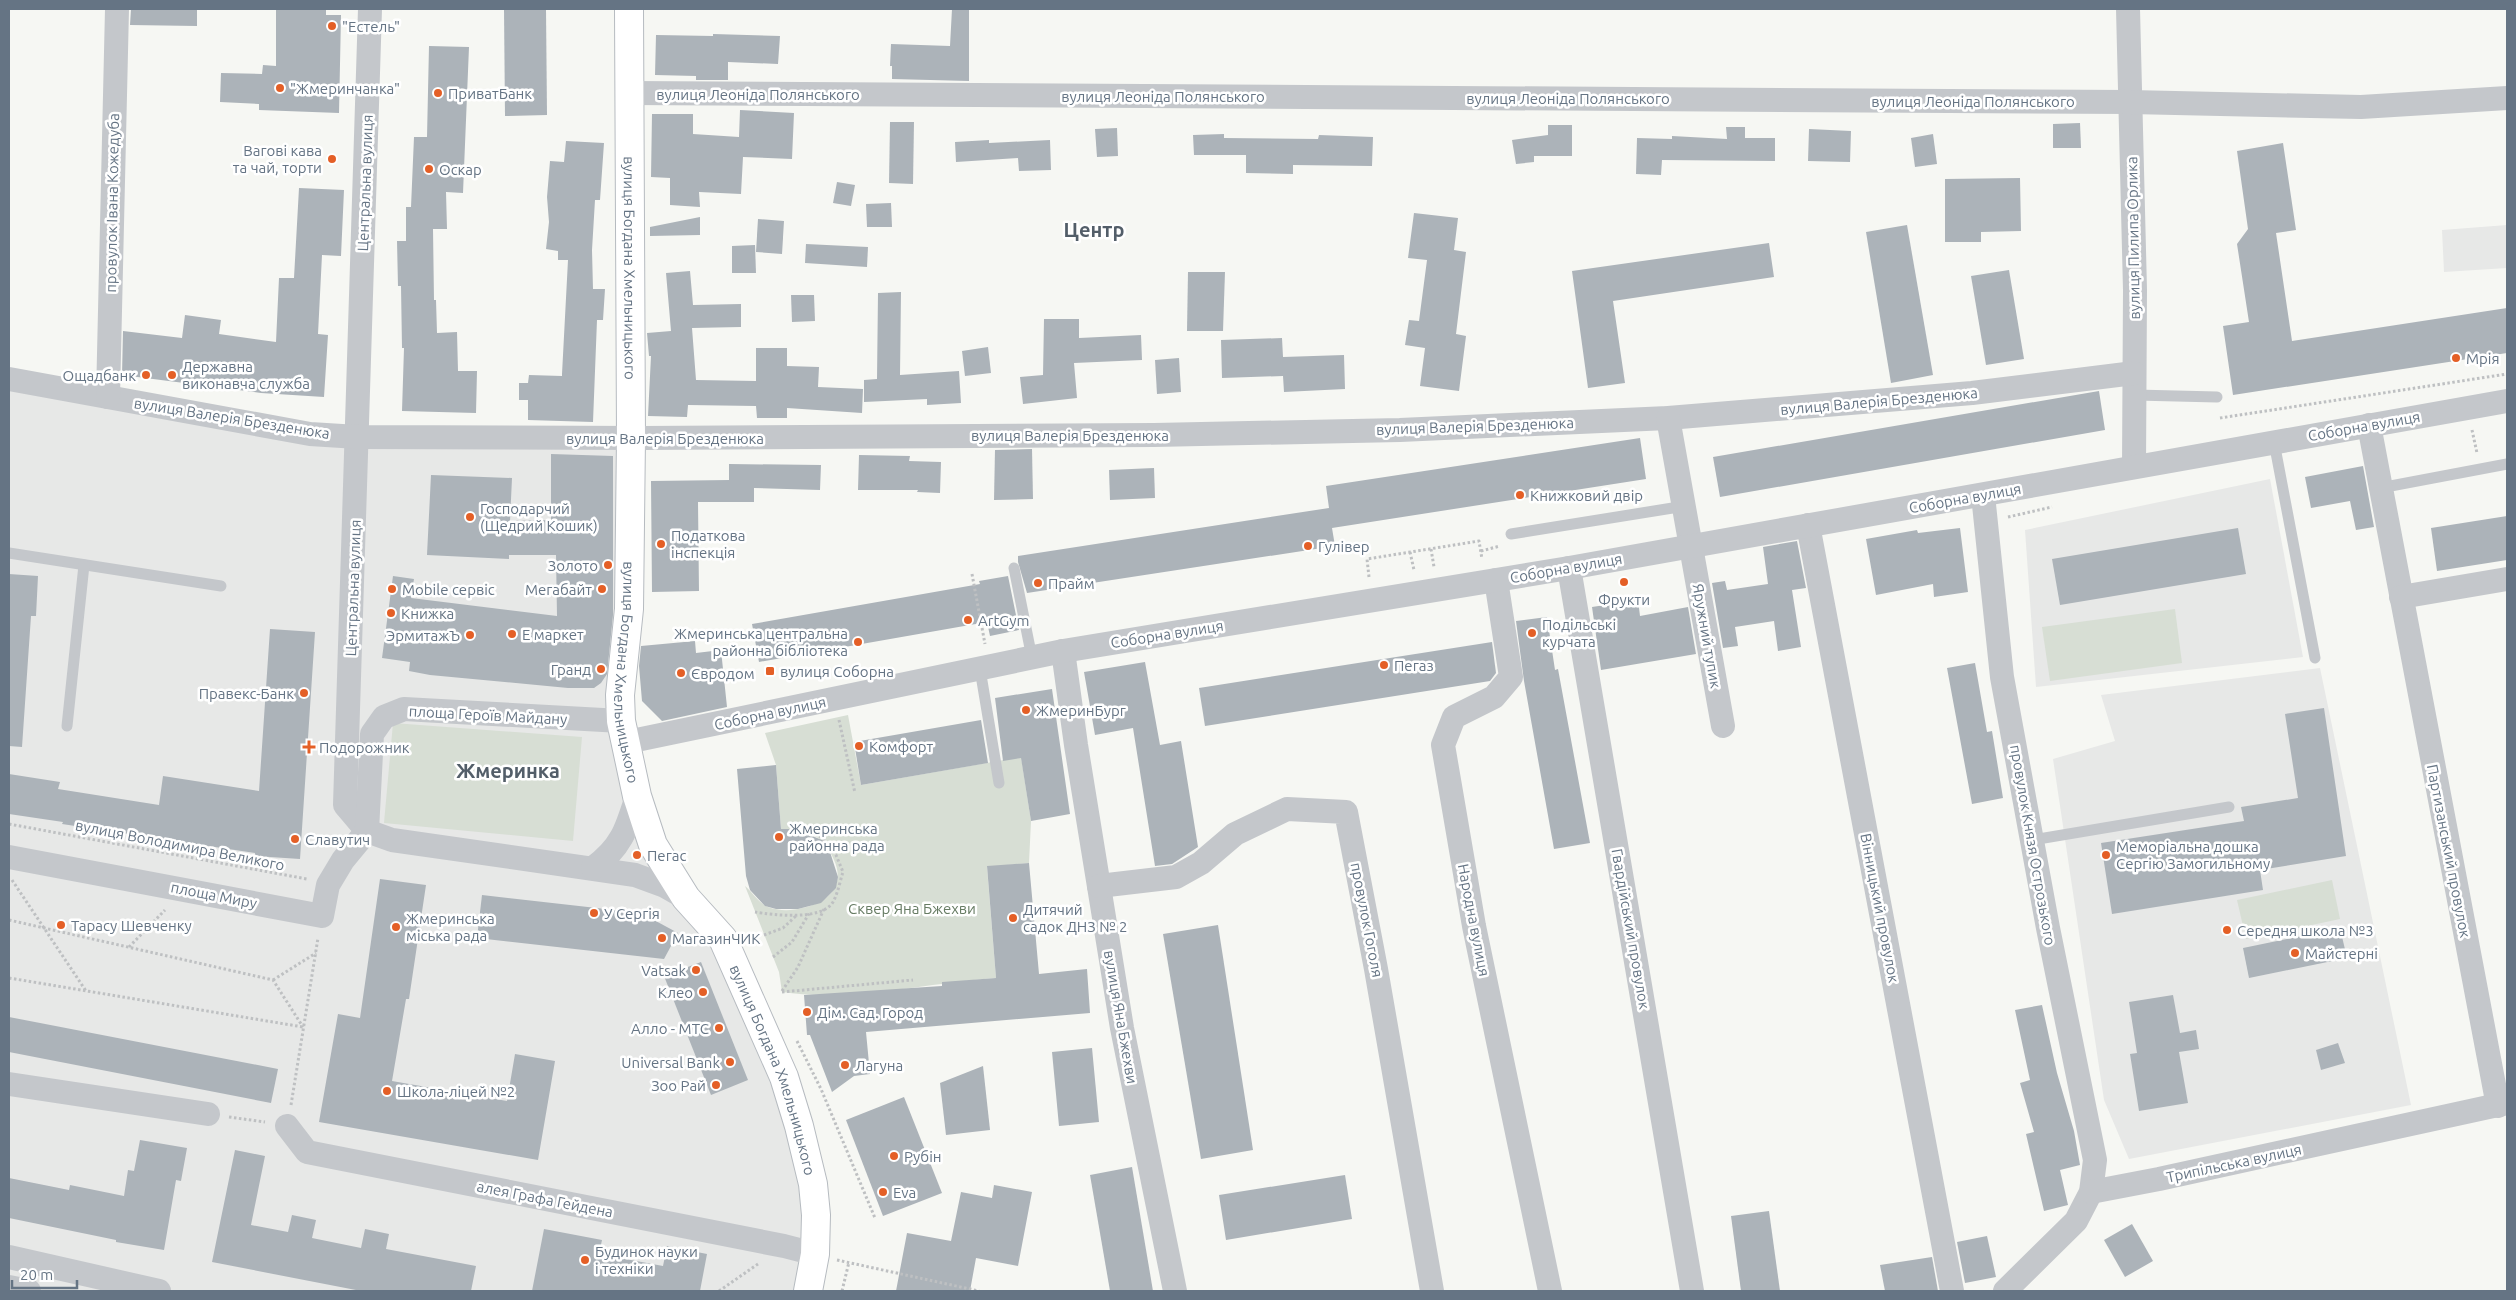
<svg xmlns="http://www.w3.org/2000/svg" width="2516" height="1300" font-family="Ubuntu,sans-serif">
<style>
.built{fill:#e7e8e7}
.green{fill:#d7ded4}
.building{fill:#acb3b9}
.lines{fill:none;stroke-linecap:round;stroke-linejoin:round}
.secondary-casing{stroke:#b6bbc0;stroke-width:30}
.path{stroke:#bec0c2;stroke-width:3;stroke-dasharray:2.5 2.5;stroke-linecap:butt}
.lane{stroke:#c4c7cb;stroke-width:11}
.street{stroke:#c4c7cb;stroke-width:24}
.secondary{stroke:#fff;stroke-width:28}
.poi-dot{fill:#e45f26;stroke:#fff;stroke-width:2}
.labels{text-anchor:middle;dominant-baseline:central;stroke-width:5;stroke-linejoin:round;paint-order:stroke}
.poi-label{font-size:15px;fill:#657484;stroke:#fff;text-anchor:start}
.street-label{font-size:15px;fill:#657484;stroke:#fff}
.park-label{font-size:15px;fill:#677c64;stroke:#fff}
.district-label{font-size:20px;font-weight:bold;fill:#535e69;stroke:#fff}
</style>
<rect width="100%" height="100%" fill="#f6f7f3"/>
<g class="built">
<polygon points="2507,225 2507,268 2444,272 2442,230"/>
<polygon points="9,379 310,434 631,438 629,609 637,796 700,912 799,1126 809,1291 9,1291"/>
<polygon points="2270,479 2303,657 2036,687 2025,530"/>
<polygon points="2320,668 2411,1105 2129,1159 2104,1100 2053,759 2115,741 2101,695"/>
</g>
<g class="green">
<polygon points="2175,609 2182,663 2050,681 2042,627"/>
<path d="M848 715 861 785 1021 757 1031 821 1029 863 987 867 996 978C929 983 848 1002 782 992L779 972 745 886C752 892 759 903 768 907 779 911 791 911 802 908 827 903 846 886 834 860 831 853 827 845 821 840 810 831 795 829 781 829L776 765 765 733Z"/>
<polygon points="393,723 582,737 573,841 384,823"/>
<polygon points="2332,880 2340,919 2246,939 2237,900"/>
</g>
<g class="building">
<polygon points="131,9 197,9 197,26 130,25"/>
<polygon points="276,9 326,9 326,15 341,15 339,113 259,110 259,104 220,102 221,73 262,74 263,65 276,66"/>
<polygon points="504,9 546,9 547,115 505,116"/>
<polygon points="952,9 969,9 969,81 892,79 892,66 890,66 891,44 950,46"/>
<polygon points="713,34 780,36 778,64 728,62 728,80 696,80 696,76 655,75 656,35 713,36"/>
<polygon points="429,46 469,47 463,193 446,192 447,229 433,229 434,300 436,300 437,333 457,332 458,371 477,371 476,413 402,411 404,348 402,348 401,286 398,286 397,241 406,241 406,207 411,207 414,137 427,137"/>
<polygon points="740,110 794,113 792,159 743,157 741,194 699,192 700,207 670,205 670,178 651,177 652,114 693,114 693,134 739,137"/>
<polygon points="890,122 914,122 913,184 889,183"/>
<polygon points="2080,123 2081,148 2053,148 2053,124"/>
<polygon points="1548,125 1572,125 1572,156 1534,156 1534,162 1516,164 1512,140 1548,135"/>
<polygon points="1726,127 1745,127 1745,138 1775,138 1775,161 1662,160 1661,175 1636,174 1637,138 1672,139 1672,136 1727,139"/>
<polygon points="1117,128 1118,156 1097,157 1095,129"/>
<polygon points="1809,129 1851,131 1850,162 1808,161"/>
<polygon points="1224,134 1224,138 1318,139 1319,135 1373,137 1372,166 1293,165 1293,174 1246,173 1246,155 1194,155 1193,135"/>
<polygon points="1933,134 1937,164 1915,167 1911,138"/>
<polygon points="989,140 989,143 1050,140 1051,170 1019,171 1018,158 956,162 955,142"/>
<polygon points="566,141 604,143 600,200 595,200 592,250 593,289 605,289 603,320 597,320 593,422 528,420 528,400 519,400 519,383 528,383 529,375 562,376 562,374 568,260 558,260 558,251 546,249 549,222 547,197 550,161 564,162"/>
<polygon points="2283,143 2296,230 2276,233 2292,341 2507,308 2507,353 2233,395 2223,326 2249,322 2237,244 2248,229 2237,151"/>
<polygon points="2020,178 2021,231 1981,232 1981,242 1945,242 1945,179"/>
<polygon points="837,182 855,185 851,206 833,203"/>
<polygon points="299,188 344,190 341,256 322,255 318,334 328,335 324,397 261,393 122,375 123,331 182,338 185,315 221,320 219,334 276,342 279,278 294,278"/>
<polygon points="891,203 892,227 867,227 866,204"/>
<polygon points="1414,213 1458,218 1454,250 1466,252 1456,334 1466,336 1459,391 1420,386 1425,348 1405,345 1409,320 1419,321 1427,260 1408,258"/>
<polygon points="700,217 700,235 650,236 650,227"/>
<polygon points="758,219 784,221 782,254 756,252"/>
<polygon points="1907,225 1933,375 1891,383 1866,232"/>
<polygon points="1769,243 1774,277 1613,301 1625,383 1588,388 1572,271"/>
<polygon points="806,244 868,247 867,267 805,263"/>
<polygon points="755,245 756,273 732,273 732,246"/>
<polygon points="2009,270 2024,359 1986,365 1971,276"/>
<polygon points="690,271 693,305 741,304 741,327 692,328 696,380 756,381 756,348 787,348 787,366 819,367 818,387 863,389 862,413 787,408 787,418 757,418 756,406 688,405 687,417 648,416 651,356 649,356 647,333 671,331 666,273"/>
<polygon points="1188,272 1225,272 1223,331 1187,331"/>
<polygon points="901,292 900,375 959,371 961,403 927,405 927,399 864,402 864,380 877,379 878,293"/>
<polygon points="791,295 814,295 815,321 792,322"/>
<polygon points="1044,319 1079,319 1079,338 1141,335 1142,360 1074,363 1077,398 1023,404 1020,377 1043,375"/>
<polygon points="1282,338 1283,357 1344,355 1345,389 1284,392 1283,376 1222,378 1221,340"/>
<polygon points="988,347 991,373 965,376 962,351"/>
<polygon points="1179,358 1181,392 1157,394 1155,360"/>
<polygon points="2099,391 2105,430 1720,497 1713,457"/>
<polygon points="1640,438 1646,479 1332,528 1335,546 1027,593 1018,562 1018,556 1329,508 1326,486"/>
<polygon points="1032,449 1033,499 994,500 995,450"/>
<polygon points="551,454 613,456 613,615 607,674 601,683 594,688 568,688 430,675 409,671 410,662 382,658 393,576 414,579 411,598 557,616 556,555 509,555 509,559 427,555 431,475 512,478 510,521 551,520"/>
<polygon points="859,455 910,456 909,461 941,462 940,493 917,492 918,490 858,490"/>
<polygon points="729,464 821,465 820,490 754,488 754,502 698,502 699,591 652,592 651,481 729,480"/>
<polygon points="2363,466 2374,527 2356,530 2350,501 2311,508 2305,477"/>
<polygon points="1154,468 1155,498 1110,500 1109,470"/>
<polygon points="2507,516 2507,560 2437,571 2431,528"/>
<polygon points="1960,528 1968,592 1934,597 1933,584 1876,595 1866,539 1917,530 1918,533"/>
<polygon points="2238,528 2246,574 2060,605 2052,559"/>
<polygon points="1797,541 1806,588 1792,590 1801,647 1778,651 1774,621 1735,627 1738,646 1723,648 1712,583 1725,581 1727,590 1768,584 1763,547"/>
<polygon points="9,574 38,576 36,616 31,616 22,747 9,746"/>
<polygon points="1008,576 1019,630 990,636 987,622 759,662 752,624 980,584 979,581"/>
<polygon points="1638,600 1640,616 1688,607 1696,654 1601,670 1592,607"/>
<polygon points="1547,617 1555,670 1558,669 1590,843 1554,849 1524,681 1516,621"/>
<polygon points="270,629 315,632 300,859 255,856 255,853 62,824 63,822 9,814 9,774 60,782 58,789 159,805 163,776 259,791"/>
<polygon points="695,641 696,653 721,650 727,707 662,721 642,701 639,666 641,646"/>
<polygon points="1492,642 1496,673 1490,681 1205,726 1199,688"/>
<polygon points="1145,662 1160,745 1181,741 1198,847 1172,864 1155,866 1133,728 1095,735 1084,672"/>
<polygon points="1975,663 1987,732 1992,731 2003,798 1972,804 1947,668"/>
<polygon points="1052,689 1070,814 1031,821 1021,758 1003,761 995,698"/>
<polygon points="2324,708 2346,856 2260,870 2263,890 2112,914 2101,843 2244,821 2241,807 2298,798 2285,714"/>
<polygon points="981,720 988,763 861,785 854,742"/>
<polygon points="776,765 781,829 795,829 822,840 830,852 838,877 836,888 821,903 798,909 776,909 765,906 750,890 746,876 737,769"/>
<polygon points="1029,863 1039,974 1087,969 1090,1013 866,1032 870,1074 854,1076 832,1092 810,1035 807,1035 804,995 942,986 942,982 996,978 987,866"/>
<polygon points="380,879 426,885 409,999 406,999 392,1081 507,1101 515,1054 555,1061 538,1160 319,1122 338,1014 360,1018"/>
<polygon points="482,895 641,913 678,933 664,959 477,938"/>
<polygon points="1218,925 1253,1150 1201,1159 1163,934"/>
<polygon points="2340,928 2347,958 2249,978 2243,948"/>
<polygon points="701,962 748,1080 711,1095 664,976"/>
<polygon points="2173,995 2180,1033 2196,1030 2199,1049 2179,1052 2188,1103 2139,1111 2130,1054 2137,1053 2129,1002"/>
<polygon points="2042,1005 2057,1073 2074,1131 2080,1165 2060,1170 2068,1205 2044,1211 2026,1134 2034,1132 2020,1083 2030,1080 2015,1010"/>
<polygon points="9,1017 278,1069 271,1103 9,1052"/>
<polygon points="2338,1043 2345,1063 2321,1070 2316,1050"/>
<polygon points="1092,1048 1099,1122 1059,1126 1052,1052"/>
<polygon points="983,1066 990,1130 946,1135 940,1083"/>
<polygon points="904,1097 942,1193 883,1216 846,1120"/>
<polygon points="140,1140 187,1148 181,1181 176,1180 164,1250 116,1242 116,1240 9,1218 9,1178 69,1190 70,1185 124,1196 128,1170 134,1171"/>
<polygon points="235,1150 265,1156 251,1225 288,1232 292,1215 316,1220 312,1238 361,1248 365,1229 389,1234 386,1249 476,1266 471,1291 361,1291 212,1262"/>
<polygon points="1132,1167 1153,1291 1110,1291 1090,1175"/>
<polygon points="1345,1175 1352,1219 1226,1240 1219,1195"/>
<polygon points="994,1185 1032,1192 1018,1266 976,1258 970,1291 896,1291 907,1233 951,1241 961,1192 992,1198"/>
<polygon points="1769,1211 1780,1291 1741,1291 1731,1216"/>
<polygon points="2132,1224 2153,1261 2125,1277 2104,1240"/>
<polygon points="544,1229 602,1240 599,1254 663,1266 667,1246 707,1254 700,1291 532,1291"/>
<polygon points="1987,1236 1996,1277 1965,1283 1957,1242"/>
<polygon points="1932,1257 1938,1291 1885,1291 1880,1265"/>
</g>
<g class="lines">
<g class="secondary-casing">
<g id="secondary">
<path id="s1" d="M629 9 631 438 629 609 620 695 621 721 637 796 653 845 686 898 723 939 784 1077 799 1126 813 1184 816 1215 815 1254 808 1291"/>
</g>
</g>
<g class="path">
<polyline points="2220,418 2507,374"/>
<polyline points="2472,430 2477,453"/>
<polyline points="2008,517 2052,507"/>
<polyline points="1431,549 1434,567"/>
<polyline points="1481,551 1500,546"/>
<polyline points="1410,552 1414,570"/>
<polyline points="972,574 985,644"/>
<polyline points="1369,577 1367,559 1479,541 1482,559"/>
<polyline points="839,720 855,793"/>
<polyline points="9,824 307,879"/>
<polyline points="12,880 86,991"/>
<path d="M755 912C773 915 822 921 833 902 838 893 840 881 843 872L836 855 815 830"/>
<polyline points="9,920 273,980 303,1027"/>
<polyline points="764,935 783,928 797,915"/>
<polyline points="129,947 165,910"/>
<polyline points="773,957 792,942 810,912"/>
<polyline points="9,978 303,1027"/>
<polyline points="273,980 316,953"/>
<polyline points="782,991 798,967 824,909"/>
<polyline points="782,992 913,980"/>
<polyline points="797,1041 821,1089 875,1218"/>
<polyline points="291,1105 318,938"/>
<polyline points="229,1117 265,1122"/>
<polyline points="837,1260 979,1291"/>
<polyline points="719,1291 758,1264"/>
<polyline points="842,1291 849,1262"/>
</g>
<g class="lane">
<polyline points="2135,395 2217,397"/>
<polyline points="2274,442 2315,658"/>
<polyline points="2380,488 2507,464"/>
<polyline points="1511,534 1685,506"/>
<polyline points="9,553 221,586"/>
<polyline points="1014,568 1032,658"/>
<polyline points="980,669 999,783"/>
<polyline points="67,726 84,565"/>
<polyline points="2032,840 2229,807"/>
</g>
<g class="street">
<polyline points="370,9 345,805 367,831 392,840 635,875 665,886 686,898"/>
<polyline points="2128,9 2135,290 2134,467"/>
<polyline points="628,93 2130,102 2361,107 2507,98"/>
<polyline points="9,379 310,434 358,437 643,438 1154,435 1400,430 1668,418 1972,393 2134,373"/>
<polyline points="108,397 117,9"/>
<polyline points="1668,418 1723,726"/>
<polyline points="2369,425 2498,1106"/>
<polyline points="1983,495 2002,677 2048,928 2095,1160 2091,1192 2076,1221 2005,1291"/>
<polyline points="1808,525 1952,1291"/>
<polyline points="1569,568 1692,1291"/>
<polyline points="1496,580 1511,677 1494,697 1454,717 1443,745 1474,926 1550,1291"/>
<polyline points="2401,597 2507,579"/>
<polyline points="1063,651 1076,745 1122,1028 1175,1291"/>
<polyline points="627,742 1063,651 1569,568 2507,401"/>
<polyline points="9,857 322,916 328,885 343,860 367,831 372,734 384,717 404,709 621,721"/>
<path d="M593 868C622 847 627 828 637 796"/>
<polyline points="1099,886 1176,877 1201,863 1235,834 1287,809 1346,812 1376,969 1432,1291"/>
<polyline points="9,1084 208,1114"/>
<polyline points="287,1126 307,1152 784,1246 815,1254"/>
<polyline points="2091,1192 2159,1179 2507,1103"/>
<polyline points="9,1257 159,1291"/>
<polyline points="9,1287 29,1291"/>
</g>
<use href="#secondary" class="secondary"/>
</g>
<g class="poi-dot">
<circle cx="332" cy="26" r="5"/>
<circle cx="280" cy="88" r="5"/>
<circle cx="438" cy="93" r="5"/>
<circle cx="332" cy="159" r="5"/>
<circle cx="429" cy="169" r="5"/>
<circle cx="2456" cy="358" r="5"/>
<circle cx="146" cy="375" r="5"/>
<circle cx="172" cy="375" r="5"/>
<circle cx="1520" cy="495" r="5"/>
<circle cx="470" cy="517" r="5"/>
<circle cx="661" cy="544" r="5"/>
<circle cx="1308" cy="546" r="5"/>
<circle cx="608" cy="565" r="5"/>
<circle cx="1624" cy="582" r="5"/>
<circle cx="1038" cy="583" r="5"/>
<circle cx="392" cy="589" r="5"/>
<circle cx="602" cy="589" r="5"/>
<circle cx="391" cy="613" r="5"/>
<circle cx="968" cy="620" r="5"/>
<circle cx="1532" cy="633" r="5"/>
<circle cx="512" cy="634" r="5"/>
<circle cx="470" cy="635" r="5"/>
<circle cx="858" cy="642" r="5"/>
<circle cx="1384" cy="665" r="5"/>
<circle cx="601" cy="669" r="5"/>
<rect x="765" y="666" width="10" height="10" rx="2.5"/>
<circle cx="681" cy="673" r="5"/>
<circle cx="304" cy="693" r="5"/>
<circle cx="1026" cy="710" r="5"/>
<circle cx="859" cy="746" r="5"/>
<path d="M306.5 739.5h5v5h5v5h-5v5h-5v-5h-5v-5h5z"/>
<circle cx="779" cy="837" r="5"/>
<circle cx="295" cy="839" r="5"/>
<circle cx="637" cy="855" r="5"/>
<circle cx="2106" cy="855" r="5"/>
<circle cx="594" cy="913" r="5"/>
<circle cx="1013" cy="918" r="5"/>
<circle cx="61" cy="925" r="5"/>
<circle cx="396" cy="927" r="5"/>
<circle cx="2227" cy="930" r="5"/>
<circle cx="662" cy="938" r="5"/>
<circle cx="2295" cy="953" r="5"/>
<circle cx="696" cy="970" r="5"/>
<circle cx="703" cy="992" r="5"/>
<circle cx="807" cy="1012" r="5"/>
<circle cx="719" cy="1028" r="5"/>
<circle cx="730" cy="1062" r="5"/>
<circle cx="845" cy="1065" r="5"/>
<circle cx="716" cy="1085" r="5"/>
<circle cx="387" cy="1091" r="5"/>
<circle cx="894" cy="1156" r="5"/>
<circle cx="883" cy="1192" r="5"/>
<circle cx="585" cy="1260" r="5"/>
</g>
<g class="labels">
<g class="poi-label">
<text x="342" y="26">"Естель"</text>
<text x="290" y="88">"Жмеринчанка"</text>
<text x="448" y="93">ПриватБанк</text>
<text x="322" y="150" text-anchor="end">Вагові кава<tspan x="322" dy="17">та чай, торти</tspan></text>
<text x="439" y="169">Оскар</text>
<text x="2466" y="358">Мрія</text>
<text x="182" y="366">Державна<tspan x="182" dy="17">виконавча служба</tspan></text>
<text x="136" y="375" text-anchor="end">Ощадбанк</text>
<text x="1530" y="495">Книжковий двір</text>
<text x="480" y="508">Господарчий<tspan x="480" dy="17">(Щедрий Кошик)</tspan></text>
<text x="671" y="535">Податкова<tspan x="671" dy="17">інспекція</tspan></text>
<text x="1318" y="546">Гулівер</text>
<text x="598" y="565" text-anchor="end">Золото</text>
<text x="1048" y="583">Прайм</text>
<text x="402" y="589">Mobile сервіс</text>
<text x="592" y="589" text-anchor="end">Мегабайт</text>
<text x="1624" y="599" text-anchor="middle">Фрукти</text>
<text x="401" y="613">Книжка</text>
<text x="978" y="620">ArtGym</text>
<text x="1542" y="624">Подільські<tspan x="1542" dy="17">курчата</tspan></text>
<text x="848" y="633" text-anchor="end">Жмеринська центральна<tspan x="848" dy="17">районна бібліотека</tspan></text>
<text x="522" y="634">E маркет</text>
<text x="460" y="635" text-anchor="end">ЭрмитажЪ</text>
<text x="1394" y="665">Пегаз</text>
<text x="591" y="669" text-anchor="end">Гранд</text>
<text x="780" y="671">вулиця Соборна</text>
<text x="691" y="673">Євродом</text>
<text x="294" y="693" text-anchor="end">Правекс-Банк</text>
<text x="1036" y="710">ЖмеринБург</text>
<text x="869" y="746">Комфорт</text>
<text x="319" y="747">Подорожник</text>
<text x="789" y="828">Жмеринська<tspan x="789" dy="17">районна рада</tspan></text>
<text x="305" y="839">Славутич</text>
<text x="2116" y="846">Меморіальна дошка<tspan x="2116" dy="17">Сергію Замогильному</tspan></text>
<text x="647" y="855">Пегас</text>
<text x="1023" y="909">Дитячий<tspan x="1023" dy="17">садок ДНЗ № 2</tspan></text>
<text x="604" y="913">У Сергія</text>
<text x="406" y="918">Жмеринська<tspan x="406" dy="17">міська рада</tspan></text>
<text x="71" y="925">Тарасу Шевченку</text>
<text x="2237" y="930">Середня школа №3</text>
<text x="672" y="938">МагазинЧИК</text>
<text x="2305" y="953">Майстерні</text>
<text x="686" y="970" text-anchor="end">Vatsak</text>
<text x="693" y="992" text-anchor="end">Клео</text>
<text x="817" y="1012">Дім. Сад. Город</text>
<text x="709" y="1028" text-anchor="end">Алло - МТС</text>
<text x="720" y="1062" text-anchor="end">Universal Bank</text>
<text x="855" y="1065">Лагуна</text>
<text x="706" y="1085" text-anchor="end">Зоо Рай</text>
<text x="397" y="1091">Школа-ліцей №2</text>
<text x="904" y="1156">Рубін</text>
<text x="893" y="1192">Eva</text>
<text x="595" y="1251">Будинок науки<tspan x="595" dy="17">і техніки</tspan></text>
</g>
<g class="street-label">
<text x="758" y="94">вулиця Леоніда Полянського</text>
<text x="1163" y="96">вулиця Леоніда Полянського</text>
<text x="1568" y="98">вулиця Леоніда Полянського</text>
<text x="1973" y="101">вулиця Леоніда Полянського</text>
<text transform="translate(365 183) rotate(-88)">Центральна вулиця</text>
<text transform="translate(112 203) rotate(-89)">провулок Івана Кожедуба</text>
<text transform="translate(2133 238) rotate(-91)">вулиця Пилипа Орлика</text>
<text stroke="none"><textPath href="#s1" startOffset="259">вулиця Богдана Хмельницького</textPath></text>
<text transform="translate(1879 401) rotate(-5)">вулиця Валерія Брезденюка</text>
<text transform="translate(232 418) rotate(9)">вулиця Валерія Брезденюка</text>
<text transform="translate(1475 426) rotate(-2)">вулиця Валерія Брезденюка</text>
<text transform="translate(2364 426) rotate(-10)">Соборна вулиця</text>
<text x="1070" y="435">вулиця Валерія Брезденюка</text>
<text x="665" y="438">вулиця Валерія Брезденюка</text>
<text transform="translate(1965 498) rotate(-10)">Соборна вулиця</text>
<text transform="translate(1566 568) rotate(-10)">Соборна вулиця</text>
<text transform="translate(353 588) rotate(-88)">Центральна вулиця</text>
<text transform="translate(1167 634) rotate(-9)">Соборна вулиця</text>
<text transform="translate(1707 636) rotate(80)">Яружний тупик</text>
<text stroke="none"><textPath href="#s1" startOffset="664">вулиця Богдана Хмельницького</textPath></text>
<text transform="translate(770 713) rotate(-12)">Соборна вулиця</text>
<text transform="translate(488 715) rotate(3)">площа Героїв Майдану</text>
<text transform="translate(180 845) rotate(11)">вулиця Володимира Великого</text>
<text transform="translate(2033 845) rotate(80)">провулок Князя Острозького</text>
<text transform="translate(2449 851) rotate(79)">Партизанський провулок</text>
<text transform="translate(214 895) rotate(11)">площа Миру</text>
<text transform="translate(1880 908) rotate(79)">Вінницький провулок</text>
<text transform="translate(1367 920) rotate(79)">провулок Гоголя</text>
<text transform="translate(1474 920) rotate(79)">Народна вулиця</text>
<text transform="translate(1631 929) rotate(80)">Гвардійський провулок</text>
<text transform="translate(1121 1017) rotate(80)">вулиця Яна Бжехви</text>
<text stroke="none"><textPath href="#s1" startOffset="1099">вулиця Богдана Хмельницького</textPath></text>
<text transform="translate(2234 1163) rotate(-12)">Трипільська вулиця</text>
<text transform="translate(545 1199) rotate(11)">алея Графа Гейдена</text>
</g>
<g class="park-label">
<text x="912" y="908">Сквер Яна Бжехви</text>
</g>
<g class="district-label">
<text x="1094" y="229">Центр</text>
<text x="508" y="770">Жмеринка</text>
</g>
</g>
<rect width="2516" height="1300" fill="none" stroke="#657484" stroke-width="20"/>
<path d="M12 1280v8h65v-8" fill="none" stroke="#657484" stroke-width="2.5"/>
<text x="20" y="1280" font-size="15" fill="#657484" stroke="#ffffff" stroke-width="4" paint-order="stroke">20 m</text>
</svg>
